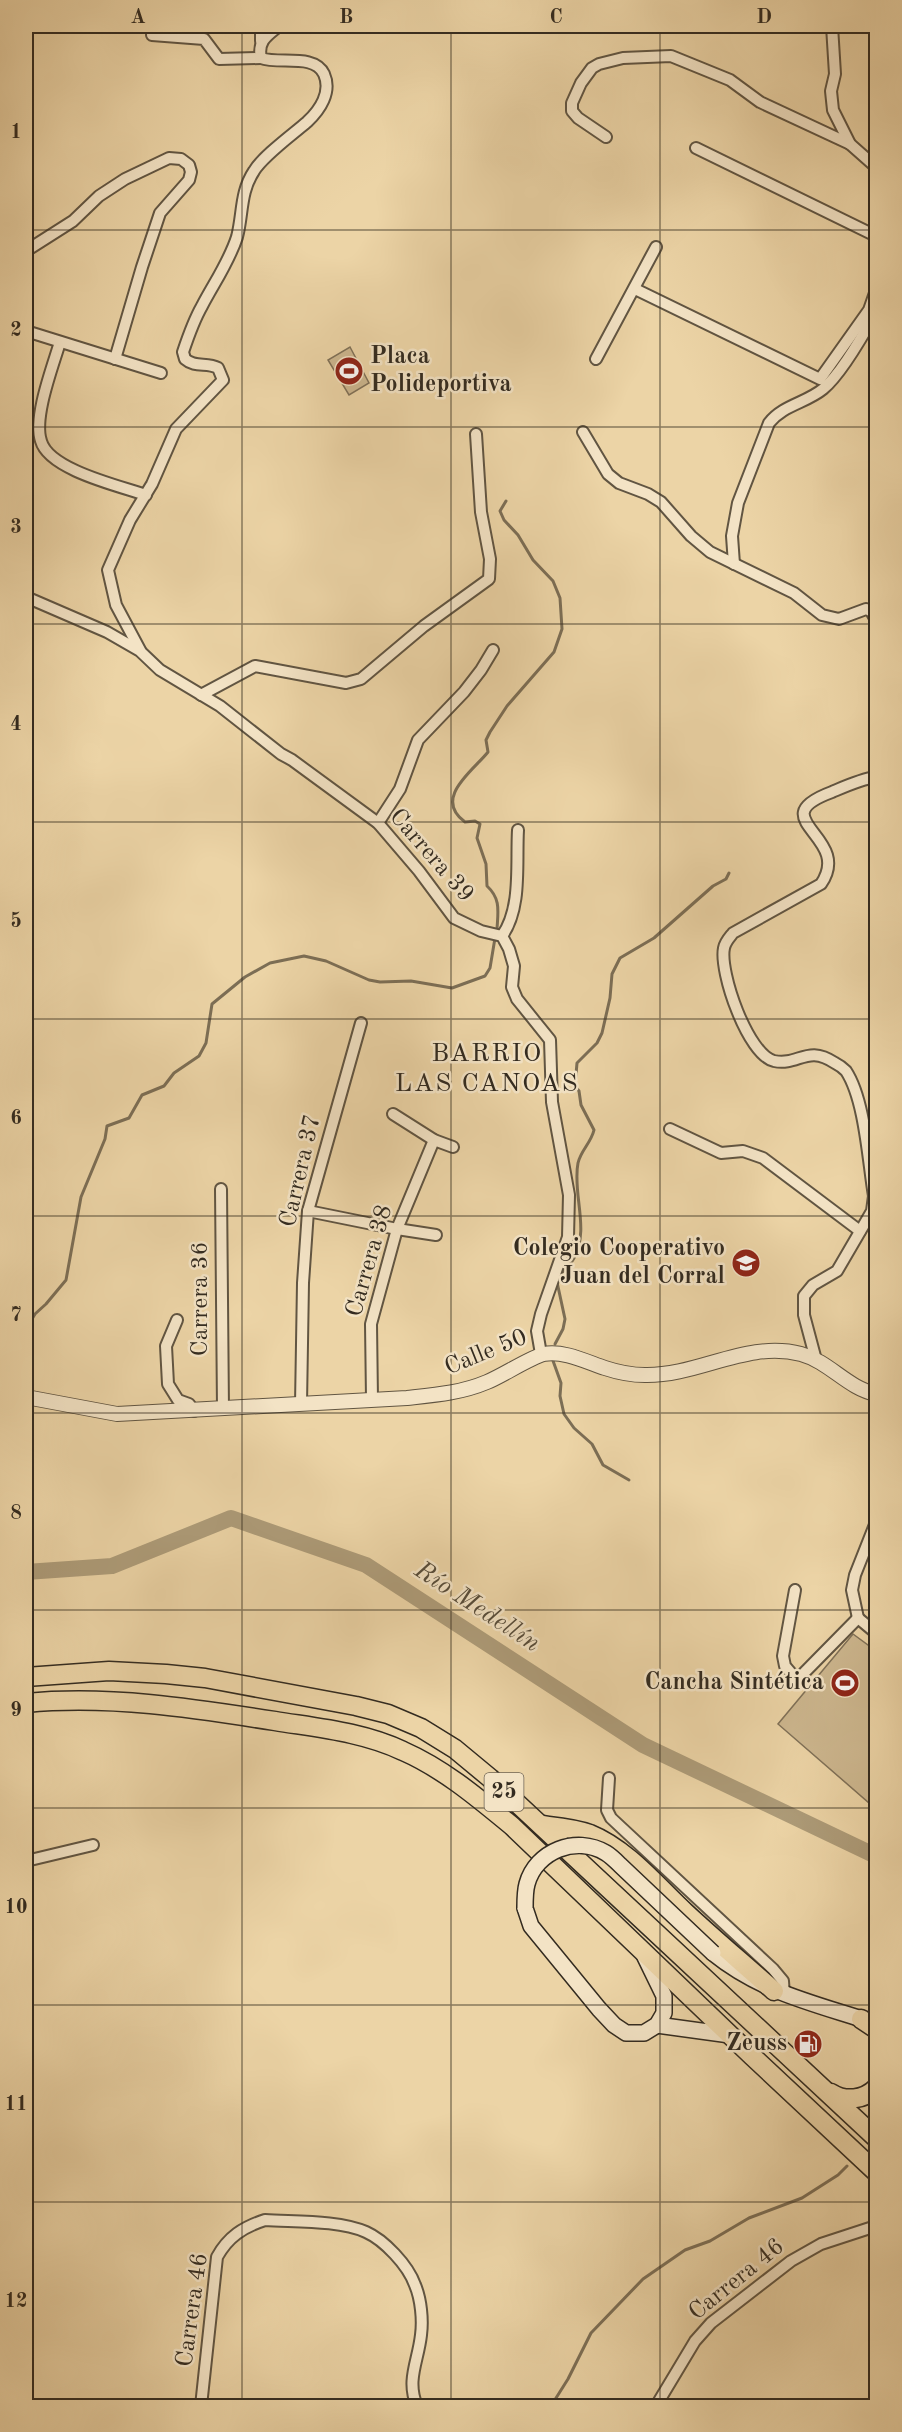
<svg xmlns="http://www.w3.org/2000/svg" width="902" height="2432" font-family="'Old Standard TT',serif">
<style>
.green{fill:#cdb78f;stroke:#807158;stroke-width:1.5}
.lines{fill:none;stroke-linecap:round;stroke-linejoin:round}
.stream{stroke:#7c6e55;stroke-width:3}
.river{stroke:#ad9b78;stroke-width:16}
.minor-casing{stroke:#615542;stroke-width:14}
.tertiary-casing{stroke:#615542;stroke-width:16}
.secondary-casing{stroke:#332b20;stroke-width:18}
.trunk-casing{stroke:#332b20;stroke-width:21}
.minor{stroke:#f3e3c5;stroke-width:10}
.tertiary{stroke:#f3e3c5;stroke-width:14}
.secondary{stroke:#f3e3c5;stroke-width:15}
.trunk{stroke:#ecd4a6;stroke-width:18}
.secondary-bridge-casing{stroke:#332b20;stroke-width:18;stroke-linecap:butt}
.secondary-bridge{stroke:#f3e3c5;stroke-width:15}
.grid{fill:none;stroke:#332b20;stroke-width:1.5;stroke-opacity:0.55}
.labels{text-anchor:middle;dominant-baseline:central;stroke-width:5;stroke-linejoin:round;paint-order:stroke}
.shield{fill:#f3e3c5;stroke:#6d6252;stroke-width:1.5}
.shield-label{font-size:22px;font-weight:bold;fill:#332b20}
.poi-label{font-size:24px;font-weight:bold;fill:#332b20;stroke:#f3e3c5;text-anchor:end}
.street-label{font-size:24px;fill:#332b20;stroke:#f3e3c5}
.neighbourhood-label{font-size:26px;letter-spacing:1.5px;fill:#332b20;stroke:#f3e3c5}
.water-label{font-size:26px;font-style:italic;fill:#584d3a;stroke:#f3e3c5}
.neatline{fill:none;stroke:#332b20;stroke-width:2}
.grid-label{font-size:20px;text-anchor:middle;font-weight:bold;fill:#332b20}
</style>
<rect width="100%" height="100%" fill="#ecd4a6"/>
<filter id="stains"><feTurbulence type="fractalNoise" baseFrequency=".00333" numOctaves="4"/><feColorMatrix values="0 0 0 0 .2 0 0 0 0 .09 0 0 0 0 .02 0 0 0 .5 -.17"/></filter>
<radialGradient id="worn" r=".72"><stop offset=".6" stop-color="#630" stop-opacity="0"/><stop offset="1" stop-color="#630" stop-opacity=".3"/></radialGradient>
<g class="green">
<polygon points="350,347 369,383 349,395 328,360"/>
<polygon points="853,1634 876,1651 876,1809 778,1724"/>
</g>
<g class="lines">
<g class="stream">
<path d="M497 929C498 911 501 899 487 886L486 864 477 838 480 824 475 821 465 822C432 798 474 770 488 752L486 740 490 732 507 706 554 652 562 629 560 598 553 581 533 560 518 535 504 520 500 511 506 501"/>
<path d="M559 1276C564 1270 571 1264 574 1258 590 1229 572 1193 578 1163 581 1150 591 1143 594 1130L581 1105 579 1091 575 1086 577 1063 597 1043 602 1033 610 998 612 974 620 958 654 938 713 886 726 879 729 873"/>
<polyline points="26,1329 35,1314 46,1304 66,1280 81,1197 105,1139 107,1126 129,1118 142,1095 164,1086 174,1073 199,1056 206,1043 212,1004 245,977 270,963 304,956 326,961 369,980 380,982 411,981 452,988 485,976 490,968 495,938"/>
<polyline points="555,1344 563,1329 565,1319 557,1282"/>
<polyline points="552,1358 561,1383 560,1396 564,1414 574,1428 592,1444 603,1465 629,1480"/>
<polyline points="551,2406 568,2379 591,2333 643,2279 685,2250 710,2241 749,2218 802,2198 838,2175 847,2166"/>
</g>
<polyline class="river" points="26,1572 112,1566 231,1518 366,1565 643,1745 876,1856"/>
<g class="minor-casing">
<g id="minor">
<polyline points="832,26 835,74 831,91 833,110 850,144 876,167"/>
<polyline points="152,35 204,39 219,59 261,58"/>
<polyline points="261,41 261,26"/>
<polyline points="606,137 578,118 572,111 572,103 581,83 592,68 599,64 623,58 671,56 730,80 760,102 850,144"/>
<polyline points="696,148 876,236"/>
<polyline points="29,249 73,221 99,196 125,179 169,158 181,159 189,165 191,172 189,180 160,213 142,267 115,359"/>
<polyline points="635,289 820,379 869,310 876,290"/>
<polyline points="26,331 161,373"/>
<path d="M60 342C53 366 33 417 41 441 49 470 120 486 146 495"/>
<polyline points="596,359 656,247"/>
<polyline points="583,432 608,474 619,483 648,494 661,502 691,536 710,552 794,593 822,615 839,619 866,609 871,611 876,620"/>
<path d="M734 564 732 536 738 503 769 423C783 405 806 403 823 389 840 375 865 332 876 312"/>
<polyline points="26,597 107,632 140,651 160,670 220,706 281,754 292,760 378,823 419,871 454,918 481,931 502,936 509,949 514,966 512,987 517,999 550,1040 552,1102 569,1195 568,1237 541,1314 537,1331 541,1354"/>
<path d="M140 650 116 605 108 570 130 520 152 484 176 429 223 380 218 368C207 362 195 368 185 359L183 352C188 337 194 320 202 306 214 283 229 262 237 237 243 214 240 192 254 171 263 156 292 135 307 122 320 110 332 92 324 74 314 53 279 65 261 58 257 41 268 35 279 26"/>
<polyline points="201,695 255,666 346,683 361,679 424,626 489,579 490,559 481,512 476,434"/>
<polyline points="378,823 400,789 418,740 464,692 481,670 493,650"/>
<path d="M502 936C522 908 516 864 518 830"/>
<polyline points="393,1114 434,1140 453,1147"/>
<polyline points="670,1129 721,1153 743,1151 763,1158 860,1231"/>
<polyline points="221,1189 223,1409"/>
<polyline points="308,1211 397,1229 436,1235"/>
<polyline points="177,1320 166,1346 168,1384 178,1400 189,1404 194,1411"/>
<path d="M816 1360 804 1315V1296L813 1285 837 1271 872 1211 874 1196C868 1160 865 1100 846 1071 843 1068 839 1065 835 1063 807 1044 799 1066 774 1061 748 1055 719 972 724 948 725 942 729 938 733 933L821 884C854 836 759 819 832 792 846 786 861 779 876 777"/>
<polyline points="372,1399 371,1324 397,1229 434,1140"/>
<polyline points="301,1404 303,1283 308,1211 361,1023"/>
<polyline points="795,1590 783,1656 785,1666 797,1680 858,1618"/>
<polyline points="858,1618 852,1590 855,1575 876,1522"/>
<polyline points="858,1618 876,1633"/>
<polyline points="609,1778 607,1810 611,1818 773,1969 783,1981 784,1995"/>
<polyline points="26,1861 93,1845"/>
<path d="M201 2406 217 2257C228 2237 243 2227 265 2220 295 2222 339 2220 366 2232 384 2240 408 2265 415 2285 421 2299 423 2320 421 2335 418 2362 406 2380 417 2406"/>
<polyline points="656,2406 695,2341 711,2323 791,2261 821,2244 876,2226"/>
</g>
</g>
<g class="tertiary-casing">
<path id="tertiary" d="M26 1397 117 1414 407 1398C435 1395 461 1393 487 1382 502 1376 531 1357 544 1354 563 1350 587 1362 605 1368 617 1372 633 1375 645 1375 699 1376 747 1340 801 1354 830 1362 847 1388 876 1394"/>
</g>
<g class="secondary-casing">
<g id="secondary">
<polyline points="525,1908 531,1926 599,2009 614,2025 626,2033 644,2033 657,2025 664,2013 664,1996 645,1957"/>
<path d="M713 1953C761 1992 813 2003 871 2022"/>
<polyline points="657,2025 730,2035"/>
</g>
</g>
<g class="trunk-casing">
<g id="trunk">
<polyline points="26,1677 109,1671 166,1674 205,1678 356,1706 388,1714 421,1728 455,1749 490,1778 876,2138"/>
<path d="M26 1703C109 1695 192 1708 275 1721 318 1728 363 1732 403 1751 444 1769 478 1798 512 1826L752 2056 876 2172"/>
<path d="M541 1825C558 1827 574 1828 590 1834 627 1849 657 1886 685 1912 714 1939 745 1965 774 1991"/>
<polyline points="861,2019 876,2029"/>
<path d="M831 2093C845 2102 864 2100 876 2088"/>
</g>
</g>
<use href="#minor" class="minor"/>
<use href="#tertiary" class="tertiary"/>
<use href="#secondary" class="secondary"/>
<use href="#trunk" class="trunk"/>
<g class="secondary-bridge-casing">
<path id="secondary-bridge" d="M525 1908C525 1900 525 1891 527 1884 536 1851 576 1835 606 1853 611 1856 616 1861 620 1865L713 1953"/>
</g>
<use href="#secondary-bridge" class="secondary-bridge"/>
</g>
<path class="grid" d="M242 26V2406M451 26V2406M660 26V2406M26 230H876M26 427H876M26 624H876M26 822H876M26 1019H876M26 1216H876M26 1413H876M26 1610H876M26 1808H876M26 2005H876M26 2202H876"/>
<defs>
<g id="stadium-disc" transform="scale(1.5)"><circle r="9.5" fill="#8f2418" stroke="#f3e3c5"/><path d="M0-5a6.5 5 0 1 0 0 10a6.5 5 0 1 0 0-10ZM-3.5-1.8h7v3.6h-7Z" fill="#fff"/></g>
<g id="school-disc" transform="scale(1.5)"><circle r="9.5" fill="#8f2418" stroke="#f3e3c5"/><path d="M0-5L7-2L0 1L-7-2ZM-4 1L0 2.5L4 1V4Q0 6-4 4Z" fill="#fff"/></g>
<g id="fuel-disc" transform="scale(1.5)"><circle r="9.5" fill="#8f2418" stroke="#f3e3c5"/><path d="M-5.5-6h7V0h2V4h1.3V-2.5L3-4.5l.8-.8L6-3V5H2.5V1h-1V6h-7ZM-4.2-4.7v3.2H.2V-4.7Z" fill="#fff"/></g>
</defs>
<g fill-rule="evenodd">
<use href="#stadium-disc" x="349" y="371"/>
<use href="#school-disc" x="746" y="1263"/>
<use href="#stadium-disc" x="845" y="1683"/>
<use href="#fuel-disc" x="808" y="2044"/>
</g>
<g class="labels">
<rect class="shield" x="484.5" y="1773" width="39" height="38" rx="4.5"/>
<g class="shield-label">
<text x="504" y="1792">25</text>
</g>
<g class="poi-label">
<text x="370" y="357" text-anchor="start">Placa<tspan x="370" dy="28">Polideportiva</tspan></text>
<text x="725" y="1249">Colegio Cooperativo<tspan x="725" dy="28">Juan del Corral</tspan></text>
<text x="824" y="1683">Cancha Sintética</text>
<text x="787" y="2044">Zeuss</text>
</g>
<g class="street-label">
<text transform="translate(431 856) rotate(49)">Carrera 39</text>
<text transform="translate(301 1171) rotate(-77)">Carrera 37</text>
<text transform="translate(370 1261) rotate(-74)">Carrera 38</text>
<text transform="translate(201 1299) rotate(-90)">Carrera 36</text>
<text transform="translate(486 1353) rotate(-22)">Calle 50</text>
<text transform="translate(737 2280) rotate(-39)">Carrera 46</text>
<text transform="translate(193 2310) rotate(-82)">Carrera 46</text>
</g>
<g class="neighbourhood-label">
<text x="487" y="1054">BARRIO<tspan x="487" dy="30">LAS CANOAS</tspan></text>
</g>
<g class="water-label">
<text transform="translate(477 1607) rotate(33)">Río Medellín</text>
</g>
</g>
<rect width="902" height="2432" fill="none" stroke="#ecd4a6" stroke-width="66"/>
<rect x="33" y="33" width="836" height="2366" class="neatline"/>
<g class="grid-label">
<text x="138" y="23">A</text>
<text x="346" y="23">B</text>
<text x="556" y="23">C</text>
<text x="764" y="23">D</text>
<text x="16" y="138">1</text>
<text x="16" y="336">2</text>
<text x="16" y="533">3</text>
<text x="16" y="730">4</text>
<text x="16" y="927">5</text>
<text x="16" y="1124">6</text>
<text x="16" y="1321">7</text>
<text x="16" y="1519">8</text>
<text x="16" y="1716">9</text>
<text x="16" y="1913">10</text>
<text x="16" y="2110">11</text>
<text x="16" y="2307">12</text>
</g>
<rect width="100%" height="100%" filter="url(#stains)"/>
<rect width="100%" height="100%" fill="url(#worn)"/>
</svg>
